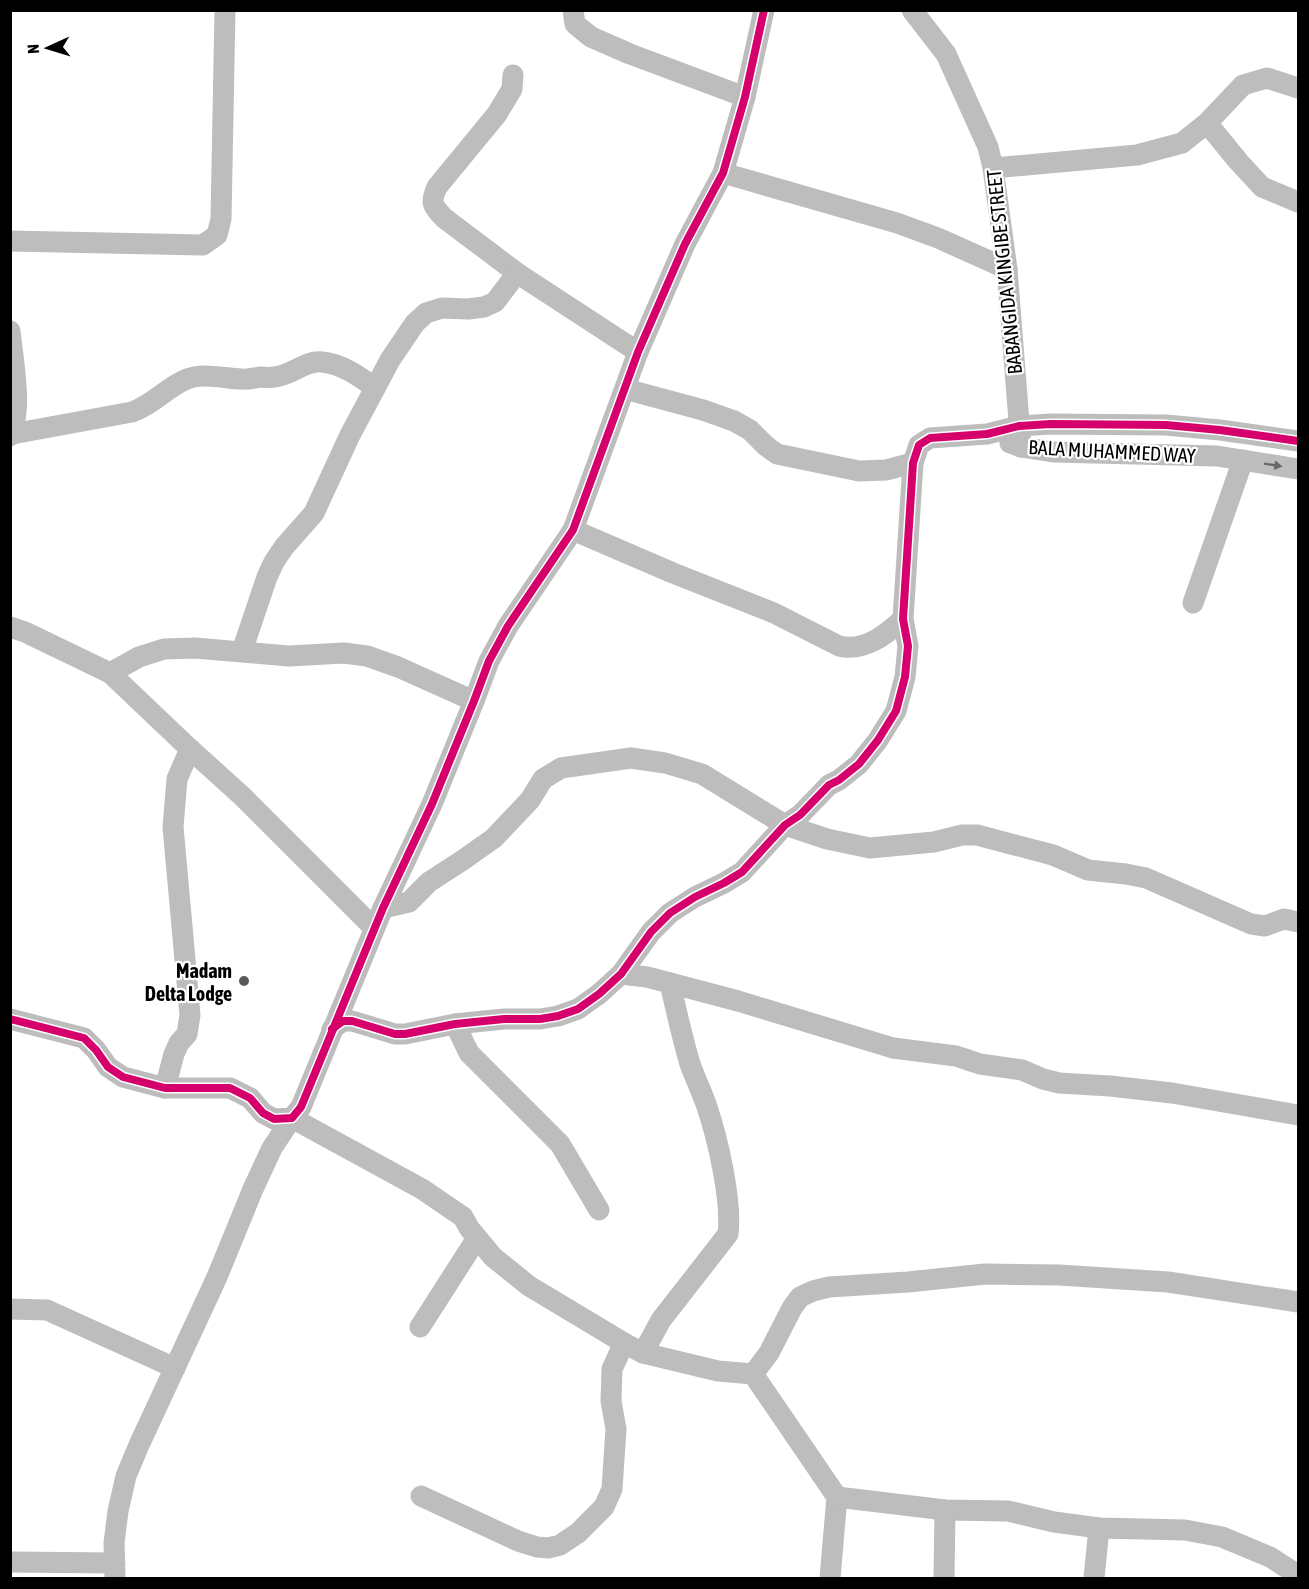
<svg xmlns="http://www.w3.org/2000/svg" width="1309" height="1589" font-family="'Asap Condensed',sans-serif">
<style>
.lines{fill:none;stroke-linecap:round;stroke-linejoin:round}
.minor{stroke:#bdbdbd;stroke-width:21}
.cycleway-casing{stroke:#fff;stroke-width:11}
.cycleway{stroke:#d6006c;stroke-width:8}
.oneway{fill:#686868}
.poi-dot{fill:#595959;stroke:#fff;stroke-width:2}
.labels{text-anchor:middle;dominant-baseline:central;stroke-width:4.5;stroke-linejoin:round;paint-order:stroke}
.street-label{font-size:20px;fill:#000;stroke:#fff}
.poi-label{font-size:20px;font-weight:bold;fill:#000;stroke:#fff;text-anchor:end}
</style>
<rect width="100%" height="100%" fill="#fff"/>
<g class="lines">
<g class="minor">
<polyline points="573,10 575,24 591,37 630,54 745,97"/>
<polyline points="912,10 946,54 988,147 993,168 1007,269 1021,447"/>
<path d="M513 75 512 89 497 114 437 187C430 203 432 205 444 218L517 273 638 352"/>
<polyline points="1207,123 1238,161 1262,187 1298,202"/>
<polyline points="993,168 1137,155 1182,143 1207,123 1243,85 1267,78 1298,88"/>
<polyline points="723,173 897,223 938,238 1007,269"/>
<polyline points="10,241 203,245 217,235 221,219 225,10"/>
<path d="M10 331C13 360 23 411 10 436"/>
<polyline points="625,389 703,410 734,421 750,430 766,446 777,454 859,471 886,470 913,463"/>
<path d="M12 434 132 412C153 405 167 387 187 379 204 372 225 379 242 379 248 380 254 378 260 377 265 377 270 378 274 377 291 376 305 360 322 362 342 364 359 376 375 388"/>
<polyline points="1010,443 1021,447 1053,452 1217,456 1298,469"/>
<path d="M573 530 673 573 774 613 839 646C864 652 886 635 903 619"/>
<polyline points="1193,603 1243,460"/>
<polyline points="10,627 25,632 110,673 190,749 242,796 374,928"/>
<polyline points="242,651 267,577 274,562 284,547 314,513 350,435 390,360 415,323 426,313 442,308 468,309 484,307 495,302 517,273"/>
<polyline points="110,673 139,657 164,649 195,648 289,656 344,653 367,656 398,667 474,701"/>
<polyline points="383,908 409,902 429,882 463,860 494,838 530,800 543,779 561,768 631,758 665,763 702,774 785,825 827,839 870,848 934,842 962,835 977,835 1053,855 1088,870 1126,874 1146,878 1251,924 1265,926 1284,919 1298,922"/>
<polyline points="621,974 647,977 670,983 738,1001 893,1048 956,1056 980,1064 1022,1070 1043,1079 1059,1083 1110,1086 1172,1093 1298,1115"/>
<polyline points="10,1019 84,1038 96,1050 108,1067 123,1077 165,1088 230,1088 250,1098 263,1113 274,1119 292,1118 301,1107 383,908 432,804 474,701 489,661 508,626 573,530 638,352 685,244 723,173 745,97 764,10"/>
<polyline points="455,1024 469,1053 560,1144 599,1210"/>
<polyline points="332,1029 343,1021 352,1021 395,1034 405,1034 455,1024 504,1019 540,1019 558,1016 578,1009 599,994 621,974 651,932 670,913 695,897 724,883 742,872 785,825 800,815 829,785 839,780 859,764 878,740 896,711 905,677 908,646 903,619 913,463 919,445 930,438 987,434 1019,426 1051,424 1166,425 1220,430 1298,441"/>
<polyline points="165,1088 174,1054 179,1043 187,1034 190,1015 173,827 177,779 190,749"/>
<polyline points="10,1309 47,1310 175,1368"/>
<polyline points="420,1327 477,1238"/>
<path d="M643 1353 661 1320 728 1234C732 1200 718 1140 707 1107 702 1092 695 1078 690 1064 682 1037 676 1010 670 983"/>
<polyline points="753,1374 769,1353 792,1308 800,1297 813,1291 829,1287 908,1282 985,1274 1059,1275 1168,1282 1298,1302"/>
<polyline points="753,1374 837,1497 830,1578"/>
<polyline points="421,1496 518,1541 537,1547 548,1548 560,1545 578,1533 604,1507 612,1489 616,1429 611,1401 612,1369 624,1343"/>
<polyline points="837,1497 945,1510 1008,1511 1054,1522 1099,1528 1185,1530 1222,1537 1270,1557 1298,1575"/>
<polyline points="10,1562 115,1563"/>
<polyline points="115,1578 114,1543 118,1511 126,1476 139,1445 217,1277 253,1189 272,1148 292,1118 422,1189 463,1217 469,1228 493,1257 529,1286 624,1343 643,1353 718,1371 753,1374"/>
<polyline points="944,1578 945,1510"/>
<polyline points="1094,1578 1099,1528"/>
</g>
<g class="cycleway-casing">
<g id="cycleway">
<polyline points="10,1019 84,1038 96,1050 108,1067 123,1077 165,1088 230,1088 250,1098 263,1113 274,1119 292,1118 301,1107 383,908 432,804 474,701 489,661 508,626 573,530 638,352 685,244 723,173 745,97 764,10"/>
<polyline points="332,1029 343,1021 352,1021 395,1034 405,1034 455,1024 504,1019 540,1019 558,1016 578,1009 599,994 621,974 651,932 670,913 695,897 724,883 742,872 785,825 800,815 829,785 839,780 859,764 878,740 896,711 905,677 908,646 903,619 913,463 919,445 930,438 987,434 1019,426 1051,424 1166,425 1220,430 1298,441"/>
</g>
</g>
<use href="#cycleway" class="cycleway"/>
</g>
<defs><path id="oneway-solid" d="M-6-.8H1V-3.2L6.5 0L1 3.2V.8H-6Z" transform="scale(1.5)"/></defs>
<use class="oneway" href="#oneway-solid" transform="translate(1273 465) rotate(9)"/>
<circle class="poi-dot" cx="244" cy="981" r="6"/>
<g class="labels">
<g class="street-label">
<text transform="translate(1004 272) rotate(-96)">BABANGIDA KINGIBE STREET</text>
<text transform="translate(1112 451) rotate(3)">BALA MUHAMMED WAY</text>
</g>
<g class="poi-label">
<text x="232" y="970">Madam<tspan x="232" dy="23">Delta Lodge</tspan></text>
</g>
</g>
<rect width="1309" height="1589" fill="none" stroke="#000000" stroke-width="24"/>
<g transform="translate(48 48) rotate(266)" stroke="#ffffff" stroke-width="4.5" paint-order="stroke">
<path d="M0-4.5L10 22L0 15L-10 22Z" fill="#000000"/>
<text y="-9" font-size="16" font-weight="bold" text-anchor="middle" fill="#000000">N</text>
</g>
</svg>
